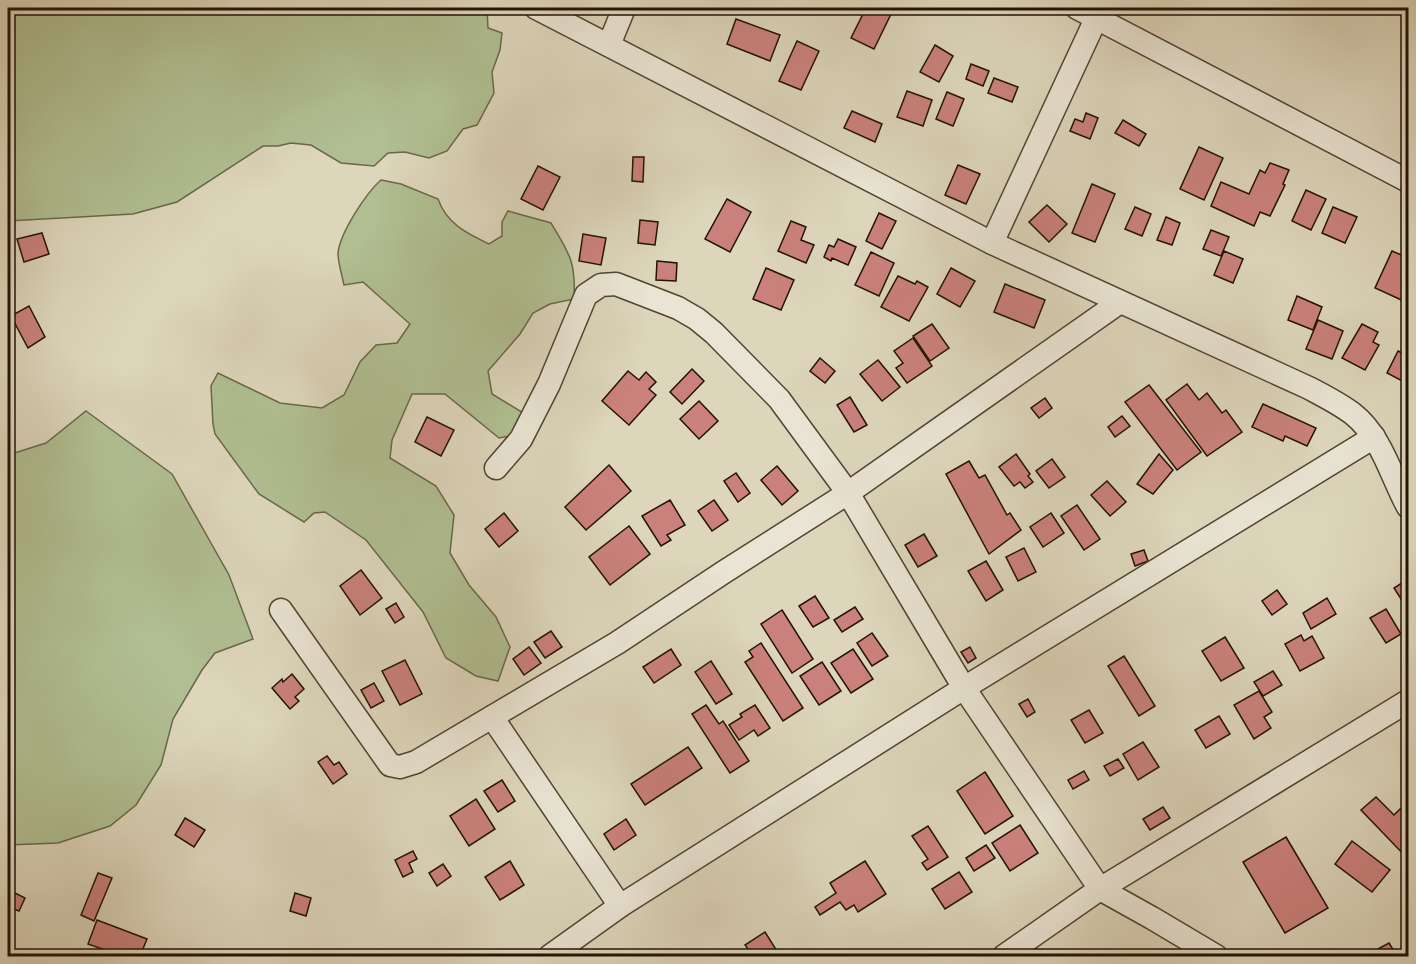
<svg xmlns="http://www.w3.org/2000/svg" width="1416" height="964" font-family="'Old Standard TT',serif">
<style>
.green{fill:#b0be91;stroke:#69684c;stroke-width:1.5}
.building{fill:#ca817b;stroke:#221207;stroke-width:1.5}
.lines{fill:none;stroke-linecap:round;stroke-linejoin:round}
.minor-casing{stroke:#514334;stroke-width:25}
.minor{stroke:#e9e4d3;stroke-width:22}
</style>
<rect width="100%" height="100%" fill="#ddd6bb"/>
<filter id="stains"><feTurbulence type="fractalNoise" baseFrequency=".00333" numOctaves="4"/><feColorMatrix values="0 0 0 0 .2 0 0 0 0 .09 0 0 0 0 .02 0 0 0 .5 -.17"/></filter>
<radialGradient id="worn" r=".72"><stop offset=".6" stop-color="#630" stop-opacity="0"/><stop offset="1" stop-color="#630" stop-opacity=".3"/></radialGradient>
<g class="green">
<polygon points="13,8 487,8 488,28 502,33 500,50 492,72 494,93 477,125 463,129 447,151 429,158 405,152 388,153 374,166 341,163 311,145 291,143 278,146 263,146 177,202 133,214 8,221 8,14"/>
<path d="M381 180 401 184 438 199C447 224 466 233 489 244L502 236V222L508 211 551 223C570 254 576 263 574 299L550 304 533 313 520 334 488 371 492 394 525 414 515 435 499 438 445 394H412L392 440 390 458 436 486 454 515 450 553 469 585 496 617 510 647 498 681 476 676 446 658 423 612 366 540 325 512 314 513 304 522 259 494 215 434 213 424 211 386 218 373 280 403 322 408 344 395 360 362 376 345 397 343 410 324 363 282 344 285C342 275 338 263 338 253 340 233 366 193 381 180Z"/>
<polygon points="86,411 172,474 229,575 253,639 215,653 202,670 173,719 161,765 136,805 110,826 58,843 8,845 8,455 46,443"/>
</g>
<g class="building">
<polygon points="866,8 883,8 892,12 874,49 851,38"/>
<polygon points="736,19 780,35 770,61 727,44"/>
<polygon points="797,41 819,51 801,90 779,81"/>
<polygon points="935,45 953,56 939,82 920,72"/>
<polygon points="971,64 989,71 983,86 966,79"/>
<polygon points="994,78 1018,87 1012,102 988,93"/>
<polygon points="907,91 932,100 923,126 897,117"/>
<polygon points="947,92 964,99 953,126 936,119"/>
<polygon points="852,111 882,124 875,142 844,128"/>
<polygon points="1086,113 1098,118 1090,139 1070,131 1075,119 1083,122"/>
<polygon points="1123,120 1146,134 1139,146 1115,133"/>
<polygon points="1199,147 1223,158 1204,200 1180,189"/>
<polygon points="633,157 644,157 643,182 632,181"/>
<polygon points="1270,163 1289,170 1283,184 1285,185 1270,216 1260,212 1254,226 1211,206 1221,182 1249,194 1260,170 1265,173"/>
<polygon points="958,165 980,174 966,204 945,195"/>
<polygon points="538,166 560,177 543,210 521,199"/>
<polygon points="1092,184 1115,194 1095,242 1072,233"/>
<polygon points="1306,190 1326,199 1311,230 1292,221"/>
<polygon points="727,199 751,212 730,252 705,239"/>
<polygon points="1047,205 1067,224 1049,242 1029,222"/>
<polygon points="1135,207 1151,214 1142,236 1125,229"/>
<polygon points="1333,207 1357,217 1345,243 1322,233"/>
<polygon points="879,213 896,221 882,249 866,241"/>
<polygon points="1166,217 1180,223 1172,245 1157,240"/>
<polygon points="640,220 658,222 655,245 638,243"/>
<polygon points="791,221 806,227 801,240 814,245 806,263 778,251"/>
<polygon points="1211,230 1229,237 1221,256 1203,249"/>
<polygon points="42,233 49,254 24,262 17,239"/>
<polygon points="583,234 606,238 601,265 579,261"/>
<polygon points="838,239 856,247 848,265 832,258 831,261 824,257 829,245 834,247"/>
<polygon points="1224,251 1243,259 1233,283 1214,275"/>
<polygon points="1392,251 1406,257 1408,252 1408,303 1375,288"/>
<polygon points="871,252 894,263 879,296 855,285"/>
<polygon points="657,261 677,263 676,281 656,280"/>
<polygon points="766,268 794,280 781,310 753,299"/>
<polygon points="951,268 975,281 960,307 937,294"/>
<polygon points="898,276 915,284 917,281 928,287 909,321 881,307"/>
<polygon points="1005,284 1045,300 1034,328 994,312"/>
<polygon points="1297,296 1322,307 1313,330 1288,320"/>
<polygon points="29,306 45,337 28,348 11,316"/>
<polygon points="1318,320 1343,331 1332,359 1306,349"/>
<polygon points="932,324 949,348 930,361 913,336"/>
<polygon points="1362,324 1378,332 1373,342 1379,345 1365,370 1342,358"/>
<polygon points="913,338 932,366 907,383 896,368 903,363 894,351"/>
<polygon points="1398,351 1408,356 1408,378 1406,383 1387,373"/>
<polygon points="820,358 835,371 825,383 810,371"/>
<polygon points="878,360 900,387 882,401 860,374"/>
<polygon points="692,369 704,381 682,404 670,392"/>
<polygon points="628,371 639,380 646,372 656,382 649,389 656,395 629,425 602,401"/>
<polygon points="1187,384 1199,400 1207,393 1222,413 1226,410 1242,432 1207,456 1166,400"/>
<polygon points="1149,385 1201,452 1177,470 1125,402"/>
<polygon points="850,397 867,425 854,432 837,405"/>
<polygon points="1045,398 1052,408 1039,418 1031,408"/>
<polygon points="699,401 718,421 699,439 680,419"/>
<polygon points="1263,404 1316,428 1307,446 1285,436 1283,441 1252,427"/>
<polygon points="1122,416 1130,426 1115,437 1108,427"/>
<polygon points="427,417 454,430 441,456 415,442"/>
<polygon points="1016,454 1030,474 1028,476 1033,482 1025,488 1020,482 1014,486 999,467"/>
<polygon points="1159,454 1173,470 1153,494 1137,484"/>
<polygon points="1052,459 1065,477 1049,488 1036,471"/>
<polygon points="969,461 979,478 985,475 1007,515 1010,513 1021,530 989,554 946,474"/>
<polygon points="609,465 631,491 586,530 565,507"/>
<polygon points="777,466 798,491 782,505 761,480"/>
<polygon points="736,473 750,493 738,502 724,481"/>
<polygon points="1107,481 1126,502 1110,516 1091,495"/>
<polygon points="670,500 685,525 667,535 671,540 661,546 642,516"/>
<polygon points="714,500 728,520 712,531 698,511"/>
<polygon points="1077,505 1100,539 1084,550 1061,516"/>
<polygon points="504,513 518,531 499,547 485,529"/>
<polygon points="1051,513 1064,533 1043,547 1030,527"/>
<polygon points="629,526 650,554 610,585 589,557"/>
<polygon points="924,534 937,556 918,567 905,545"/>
<polygon points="1024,548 1036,572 1018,581 1006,557"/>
<polygon points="1144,550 1148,561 1135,566 1131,554"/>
<polygon points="986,561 1003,590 986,601 968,571"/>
<polygon points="361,570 382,598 360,615 340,586"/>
<polygon points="1408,579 1408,610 1394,588"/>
<polygon points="1277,590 1287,604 1272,615 1262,601"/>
<polygon points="815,596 829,618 813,627 799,606"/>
<polygon points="1327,598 1336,614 1311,629 1303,613"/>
<polygon points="396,603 404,617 395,623 386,609"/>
<polygon points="855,607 863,619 842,632 834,620"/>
<polygon points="1386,609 1401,634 1386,643 1370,618"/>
<polygon points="782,610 813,659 792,673 761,624"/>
<polygon points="551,631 562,647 545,658 534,642"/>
<polygon points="872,633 888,656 872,666 857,643"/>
<polygon points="1301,635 1304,641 1312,636 1324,658 1300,671 1285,644"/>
<polygon points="1225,637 1244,668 1221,681 1202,651"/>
<polygon points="761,643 803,708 783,721 745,662 753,657 749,651"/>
<polygon points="529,647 541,663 524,675 513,659"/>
<polygon points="970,647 976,658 968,663 961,652"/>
<polygon points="671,649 681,665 654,683 643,667"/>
<polygon points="853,649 873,679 851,693 831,663"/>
<polygon points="1124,656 1155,706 1139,716 1108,666"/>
<polygon points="405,660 422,694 400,705 382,671"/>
<polygon points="711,661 732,694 716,704 695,672"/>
<polygon points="822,662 841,691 819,705 800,676"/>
<polygon points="1273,671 1282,685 1263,696 1254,682"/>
<polygon points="292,674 304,689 295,697 299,701 290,709 272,688 282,679 283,682"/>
<polygon points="374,683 384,701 371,708 361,690"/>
<polygon points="1259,691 1272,712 1264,717 1271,728 1254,739 1234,705"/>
<polygon points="1028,699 1035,712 1027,717 1019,704"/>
<polygon points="706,705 719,724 723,721 749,761 730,773 692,714"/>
<polygon points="755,705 770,728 758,736 754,730 739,740 729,725 742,717 740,714"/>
<polygon points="1089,710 1103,733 1085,743 1071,720"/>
<polygon points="1219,716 1230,734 1206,748 1195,730"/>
<polygon points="1143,742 1159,767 1138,780 1123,754"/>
<polygon points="688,747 702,768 645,805 631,784"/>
<polygon points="327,756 334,765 339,762 347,774 333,784 318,762"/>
<polygon points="1118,759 1124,768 1110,776 1104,766"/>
<polygon points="1084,771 1089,780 1073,789 1068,780"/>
<polygon points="985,772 1013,816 985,834 957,791"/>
<polygon points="502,780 515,801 498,812 484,791"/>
<polygon points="1376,797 1394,815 1404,805 1408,810 1408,859 1361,810"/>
<polygon points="476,799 495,829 469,846 450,816"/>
<polygon points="1163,807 1170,818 1150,830 1143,819"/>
<polygon points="185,818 205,830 194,847 175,835"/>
<polygon points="626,819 636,835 614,850 604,834"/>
<polygon points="1020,825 1038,853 1010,871 992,843"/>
<polygon points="928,826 948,857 927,870 922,863 928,859 912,836"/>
<polygon points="1286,837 1328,908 1285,933 1243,862"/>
<polygon points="1352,841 1390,870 1372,892 1335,864"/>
<polygon points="986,845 995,858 974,871 966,858"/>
<polygon points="413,851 417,859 409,863 413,872 403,877 395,860"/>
<polygon points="510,861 524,885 500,900 485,877"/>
<polygon points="865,861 886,894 858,912 854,905 846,910 840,902 820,915 815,907 836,893 830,883"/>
<polygon points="443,864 451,876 437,886 429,873"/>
<polygon points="959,872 972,892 945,909 932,889"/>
<polygon points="98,873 112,878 94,921 81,915"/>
<polygon points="15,893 25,898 19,911 9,907"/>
<polygon points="295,893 311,898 306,916 290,911"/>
<polygon points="97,920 147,939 140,956 122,956 88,944"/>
<polygon points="765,932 780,956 753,956 745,945"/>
<polygon points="1389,943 1397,956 1365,956"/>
</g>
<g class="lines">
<g class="minor-casing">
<g id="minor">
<path d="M536 8 992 243 1309 388C1324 396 1340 404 1353 414 1382 437 1391 476 1408 507"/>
<polyline points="1077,8 1408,181"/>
<polyline points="609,45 624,8"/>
<polyline points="992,243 1101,8"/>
<polyline points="496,468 521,439 549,384 586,295 601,285 616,284 678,308 697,319 714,333 779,399 848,493 964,688 1100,889 1152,918 1216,956"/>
<polyline points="281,610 390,765 400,767 416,762 617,643 724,572 848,493 1120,302"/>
<polyline points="492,717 620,906"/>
<polyline points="550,956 620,906 964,688 1374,437"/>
<polyline points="1004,956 1100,889 1408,701"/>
</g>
</g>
<use href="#minor" class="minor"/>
</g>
<rect width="1416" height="964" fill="none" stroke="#ddd6bb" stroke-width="30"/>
<rect x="9" y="9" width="1398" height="946" fill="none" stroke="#221207" stroke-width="3"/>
<rect x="15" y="15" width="1386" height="934" fill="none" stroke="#221207" stroke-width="1.5"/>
<rect width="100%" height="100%" filter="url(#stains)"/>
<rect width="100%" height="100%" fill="url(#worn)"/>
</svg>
